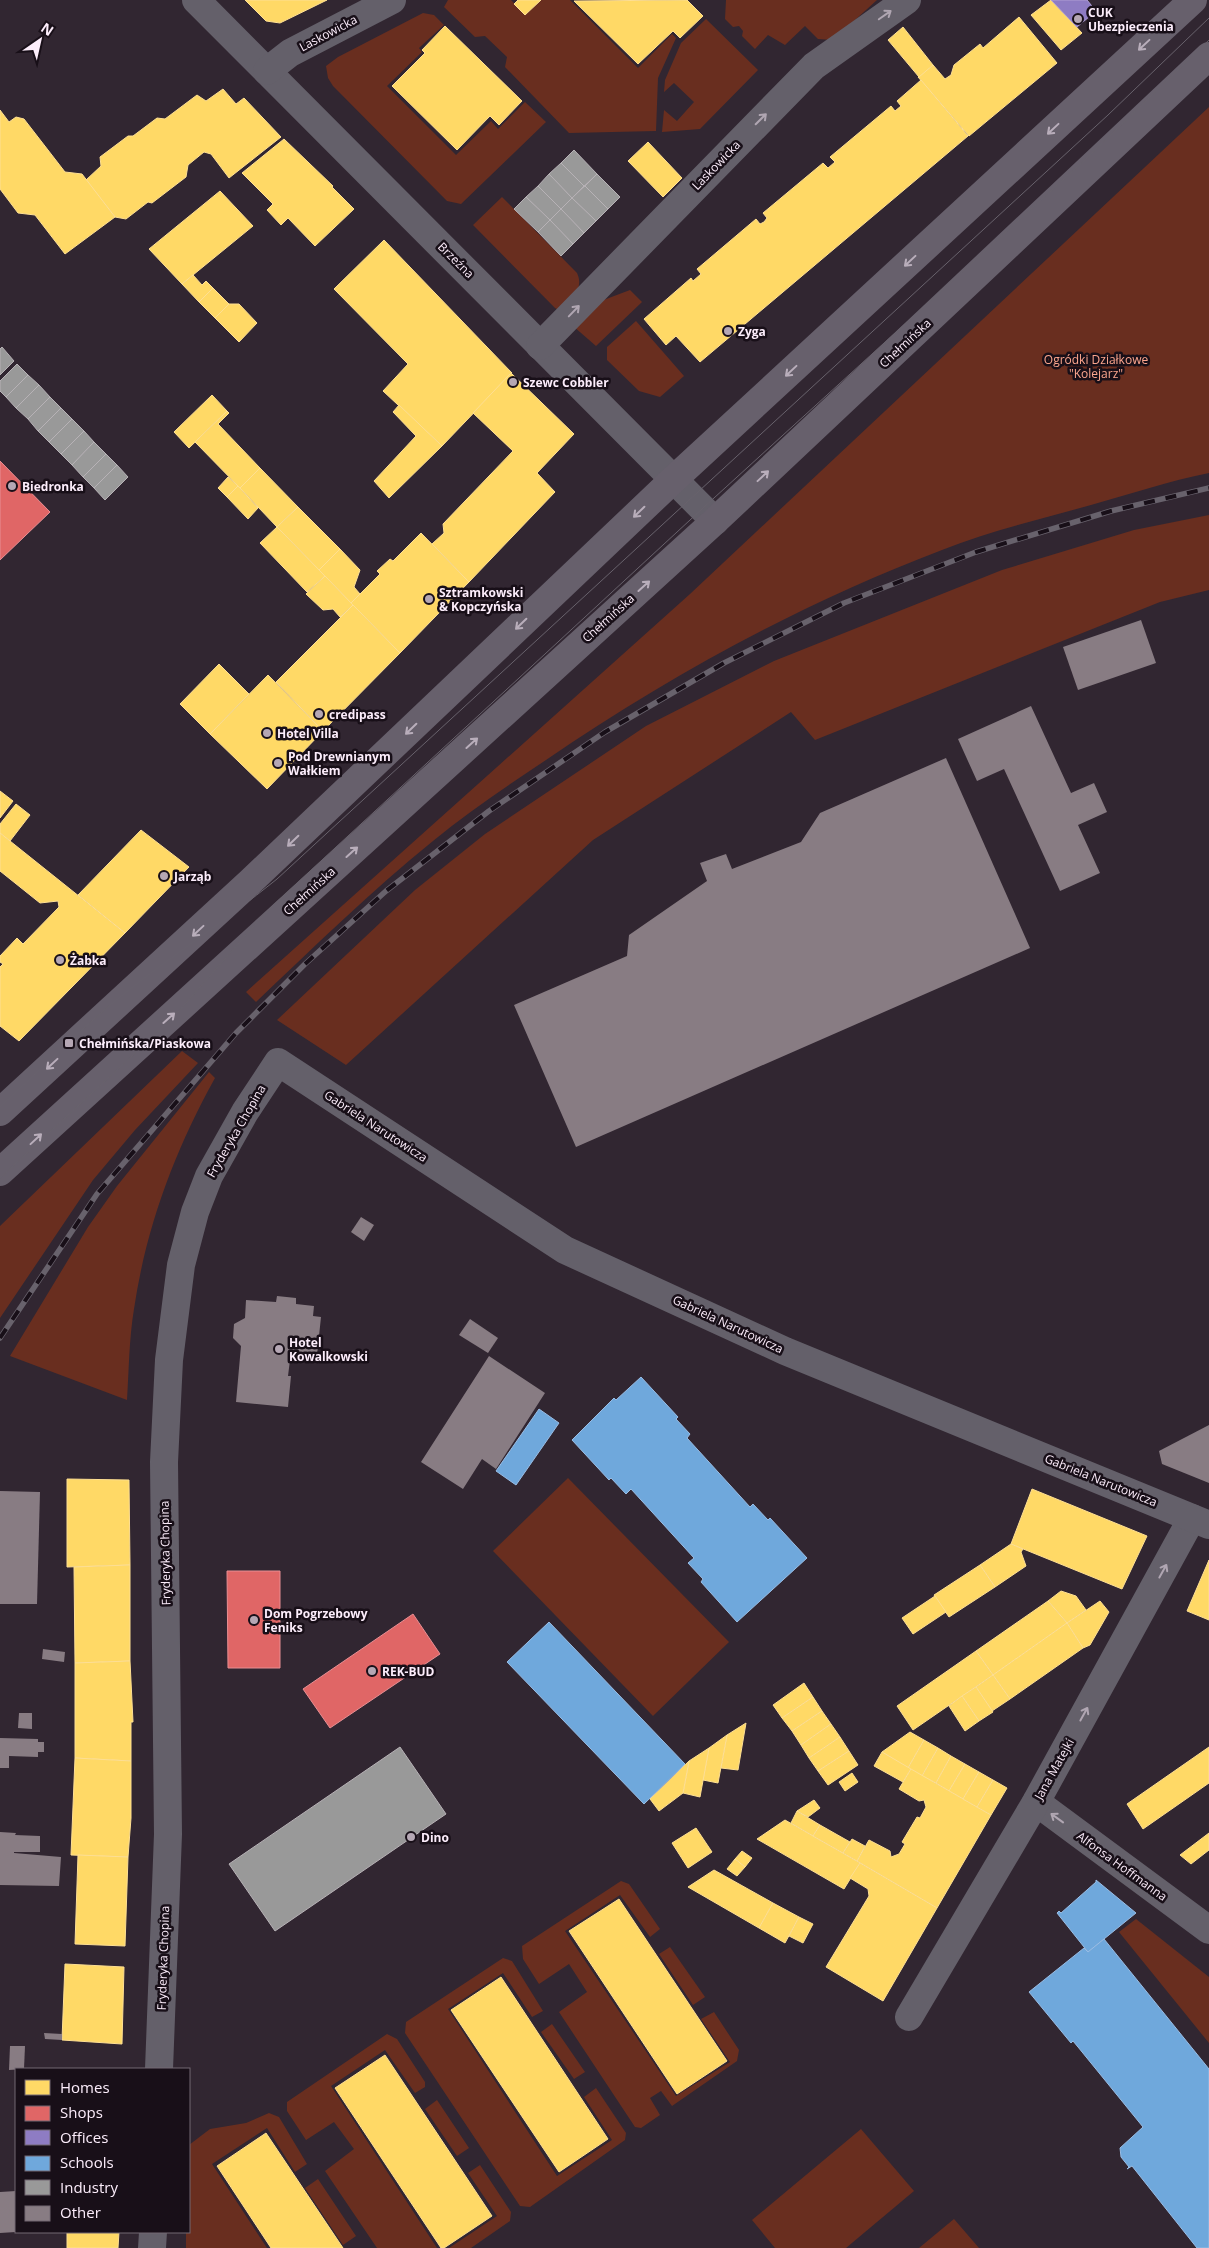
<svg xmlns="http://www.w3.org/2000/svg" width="1209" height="2248" font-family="'Open Sans',sans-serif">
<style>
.green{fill:#692e1f}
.homes{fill:#ffd966;stroke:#fedf93}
.shops{fill:#e06666;stroke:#e88e93}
.offices{fill:#8e7cc3;stroke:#af9ed4}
.schools{fill:#6fa8dc;stroke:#99bde5}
.industry{fill:#999;stroke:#b7b2b6}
.building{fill:#887c83}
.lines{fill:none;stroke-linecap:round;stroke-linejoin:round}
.minor{stroke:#64606a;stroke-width:28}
.major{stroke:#67606c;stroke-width:28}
.tram{stroke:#68626c;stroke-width:1}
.rail-casing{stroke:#68626c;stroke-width:5.5}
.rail{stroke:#180f18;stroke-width:4;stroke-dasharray:11;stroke-linecap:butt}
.oneway{stroke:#b0a6b2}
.oneway2{stroke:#b9aebb}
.poi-dot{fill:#b5a7b4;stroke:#180f18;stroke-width:2}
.labels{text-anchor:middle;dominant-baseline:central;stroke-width:5;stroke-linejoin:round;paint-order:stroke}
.poi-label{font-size:12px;font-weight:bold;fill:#fcedfb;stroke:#180f18;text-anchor:start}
.street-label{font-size:12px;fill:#fcedfb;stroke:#180f18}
.park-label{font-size:12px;fill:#fca68e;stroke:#180f18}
</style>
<rect width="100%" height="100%" fill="#312631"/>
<g class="green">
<polygon points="448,0 511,0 525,15 541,0 570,0 638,68 672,34 676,38 658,78 656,131 569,133 505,67 507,57 485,36 475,37 444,7"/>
<polygon points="726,0 877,0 833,40 818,39 805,26 785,45 768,35 755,49 742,36 743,31 739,26 733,27 725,19"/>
<polygon points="423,13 434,15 444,25 419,48 422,52 387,86 456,155 491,121 498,129 525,102 546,122 461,204 447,201 333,86 328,78 326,66 338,57"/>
<polygon points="706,19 758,70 700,129 662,132 664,110 677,121 694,102 674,83 664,92 665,80 681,43"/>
<path d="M1209 107V473C1169 481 1130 494 1091 505 1041 519 990 531 942 550 802 603 669 676 546 760 507 786 468 812 433 841 371 891 314 947 256 1002L246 992 690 594Z"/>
<path d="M502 197 577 273C585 290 570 299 559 310L555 308 473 225Z"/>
<polygon points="630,290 642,302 596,346 573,326 593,304"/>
<polygon points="636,321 684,376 660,397 639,391 607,360 607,347"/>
<polygon points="1209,515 1209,590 1160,602 815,740 791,712 593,840 346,1065 277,1020 415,890 485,834 646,726 774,661 1002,570 1134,530"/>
<polygon points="182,1051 198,1063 135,1130 93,1180 0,1318 0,1226"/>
<path d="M209 1072 215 1078C175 1150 146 1227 134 1309 129 1339 129 1370 127 1400L10 1356 88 1227 117 1186Z"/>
<polygon points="568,1478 729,1642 653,1716 493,1551"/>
<polygon points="621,1881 629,1884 660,1929 650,1937 620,1895 565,1931 676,2096 730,2062 701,2019 714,2012 739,2050 737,2061 672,2106 661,2091 650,2098 660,2115 641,2128 635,2127 559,2012 587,1992 569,1964 539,1984 523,1959 522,1946"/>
<polygon points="1136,1919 1209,1977 1209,2043 1119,1932"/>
<polygon points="670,1947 705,1997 693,2005 659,1954"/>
<polygon points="503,1958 512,1961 543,2011 532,2017 503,1973 448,2009 557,2176 612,2140 584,2097 596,2088 626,2133 625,2140 530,2207 520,2206 405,2033 406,2022"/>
<polygon points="552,2024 585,2072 574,2079 541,2032"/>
<polygon points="387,2034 397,2039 425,2082 425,2087 415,2093 385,2050 331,2086 437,2248 377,2248 325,2171 354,2149 334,2122 306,2140 287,2111 287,2102"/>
<polygon points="437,2100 469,2148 457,2156 425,2109"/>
<polygon points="269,2113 279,2117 307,2164 295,2172 267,2128 212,2164 267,2248 186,2248 186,2232 189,2232 189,2145 210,2129 246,2123"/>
<polygon points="861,2129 914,2191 846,2248 775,2248 752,2220"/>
<polygon points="480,2165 511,2212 510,2221 471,2248 449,2248 497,2216 468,2173"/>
<polygon points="318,2179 356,2236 343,2245 305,2188"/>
<polygon points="954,2219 979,2248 919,2248"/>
</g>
<g class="homes">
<polygon points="245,0 327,0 280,23 266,21"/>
<polygon points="518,0 541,0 525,15 514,4"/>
<polygon points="687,0 703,16 680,38 673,31 638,64 574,1"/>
<polygon points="1051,0 1082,33 1061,50 1031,15"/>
<polygon points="1019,17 1057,63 969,136 918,77 933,65 945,79 951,75 954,65 980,44 983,48"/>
<polygon points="445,26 522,101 499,125 490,116 457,150 392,86 425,53 422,50"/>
<polygon points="903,27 933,65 919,77 888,40"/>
<polygon points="921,80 968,136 700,362 676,336 666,345 644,319 691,278 693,281 701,274 697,269 756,219 760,224 764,222 767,218 763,213 823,163 828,168 835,162 830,157 891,106 895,111 901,106 897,101"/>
<polygon points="223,89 236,104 244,98 281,137 229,178 211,154 204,152 188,165 186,177 152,203 148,202 126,219 115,217 86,180 101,166 100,157 128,136 133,136 157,118 165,119 197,95 206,101"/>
<polygon points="0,110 9,122 16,117 24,119 65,172 82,174 115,217 65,254 35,215 18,213 0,189"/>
<polygon points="284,139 333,186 332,187 354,209 315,246 288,218 281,225 267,210 273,204 242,173"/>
<polygon points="648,142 682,178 663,197 628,161"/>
<polygon points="220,191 253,226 182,284 149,249"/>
<polygon points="384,240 512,373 442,446 383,391 408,364 334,289"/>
<polygon points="193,275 202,285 206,281 213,288 199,302 182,284"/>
<polygon points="213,288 229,304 215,318 199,302"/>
<polygon points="229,304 239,304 257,323 239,342 215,318"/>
<polygon points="511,373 574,434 537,473 555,492 469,582 432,544 444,533 443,524 513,451 473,413"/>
<polygon points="212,395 227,411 189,448 174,432"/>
<polygon points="399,405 442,446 389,498 374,481 416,436 393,412"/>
<polygon points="227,411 229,413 218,424 260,468 240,488 195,442"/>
<polygon points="260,468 298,507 277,527 240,488"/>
<polygon points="228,477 238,486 227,497 218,488"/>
<polygon points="238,486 258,508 248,519 227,497"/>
<polygon points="298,507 340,549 319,570 277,527"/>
<polygon points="277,527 325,576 307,592 260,543"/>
<polygon points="421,533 469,582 400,653 351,603 380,574 377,571 390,559 393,561"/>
<polygon points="340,549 360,570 354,587 360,594 351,603 319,570"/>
<polygon points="325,576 353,605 340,617 333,609 323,610 306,594"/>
<polygon points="353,605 400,653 323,731 276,682"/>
<polygon points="219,664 249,694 210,734 180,704"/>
<polygon points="268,675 323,731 267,789 210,734"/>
<polygon points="0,791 13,801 0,818"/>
<polygon points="16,804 30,815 10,841 0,833 0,824"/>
<polygon points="141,830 189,867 125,933 78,895"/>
<polygon points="0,833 125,933 19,1041 0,1026 0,967 3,964 0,962 0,956 17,938 23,944 59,907 58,901 40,903 0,871"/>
<polygon points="67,1479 129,1480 130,1565 67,1567"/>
<polygon points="1032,1489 1147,1536 1122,1589 1011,1544"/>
<polygon points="1011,1544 1023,1549 1021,1552 1026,1566 995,1587 980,1565"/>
<polygon points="1209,1560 1209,1620 1187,1611"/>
<polygon points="130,1565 130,1661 75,1663 74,1567"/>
<polygon points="980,1565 995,1587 949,1617 934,1595"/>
<polygon points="1061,1591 1076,1596 1086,1610 1067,1623 1048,1601"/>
<polygon points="935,1596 946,1612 913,1634 902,1618"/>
<polygon points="1048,1601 1067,1623 993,1675 976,1651"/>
<polygon points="1100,1601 1109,1612 1090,1645 1083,1648 1067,1623"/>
<polygon points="1067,1623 1083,1648 1010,1699 993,1675"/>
<polygon points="976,1651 993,1675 913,1730 897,1706"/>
<polygon points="130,1661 133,1722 131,1722 131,1761 75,1758 75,1663"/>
<polygon points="993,1675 1010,1699 992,1711 976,1687"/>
<polygon points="804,1683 813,1697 782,1718 773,1705"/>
<polygon points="976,1687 993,1712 979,1721 962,1696"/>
<polygon points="962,1696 979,1721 965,1731 949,1706"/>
<polygon points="813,1697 822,1711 792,1731 782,1718"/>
<polygon points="822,1711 831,1724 801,1745 792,1731"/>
<polygon points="746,1723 738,1770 721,1768 727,1735"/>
<polygon points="831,1724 840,1737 809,1758 801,1745"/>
<polygon points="910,1732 924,1740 908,1768 882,1752"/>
<polygon points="727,1735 718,1783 703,1780 709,1748"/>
<polygon points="840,1737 849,1751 818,1771 809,1758"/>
<polygon points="924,1740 938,1748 922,1776 908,1768"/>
<polygon points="1209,1747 1209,1783 1143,1829 1127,1804"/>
<polygon points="709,1748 700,1797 683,1793 689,1761"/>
<polygon points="938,1748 951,1756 936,1783 922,1776"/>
<polygon points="849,1751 858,1765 828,1785 818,1771"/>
<polygon points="882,1752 911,1769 903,1782 874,1766"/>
<polygon points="951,1756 965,1764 949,1791 936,1783"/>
<polygon points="75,1758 131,1761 131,1818 128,1857 71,1855"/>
<polygon points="689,1761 683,1793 659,1811 650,1799"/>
<polygon points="965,1764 979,1772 963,1799 949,1791"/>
<polygon points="911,1769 991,1815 937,1908 857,1861 869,1840 890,1851 891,1857 899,1854 905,1844 902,1842 917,1817 920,1818 926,1807 924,1800 919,1801 899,1789"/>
<polygon points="979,1772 993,1780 977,1807 963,1799"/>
<polygon points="852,1773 858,1782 845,1791 839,1782"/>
<polygon points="993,1780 1007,1788 991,1815 977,1807"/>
<polygon points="814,1800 820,1808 808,1817 797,1811"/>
<polygon points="797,1811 820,1825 813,1836 791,1823"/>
<polygon points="785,1820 860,1863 844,1889 757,1839"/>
<polygon points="820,1825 850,1842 843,1853 813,1836"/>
<polygon points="696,1828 712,1852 688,1868 672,1843"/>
<polygon points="1209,1833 1209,1850 1191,1864 1180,1855"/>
<polygon points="852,1839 865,1846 857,1861 843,1853"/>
<polygon points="742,1851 752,1858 745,1867 735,1859"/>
<polygon points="78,1855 128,1857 125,1946 75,1944"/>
<polygon points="735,1859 745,1867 737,1876 727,1869"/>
<polygon points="860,1863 937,1908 883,2001 826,1967 869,1896 868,1889 850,1878"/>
<polygon points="714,1870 773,1903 759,1928 688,1887"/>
<polygon points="619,1899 727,2061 677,2094 569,1931"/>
<polygon points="773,1903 799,1917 785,1943 759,1928"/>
<polygon points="799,1917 813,1924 803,1943 789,1936"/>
<polygon points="65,1964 124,1967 122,2044 62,2040"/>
<polygon points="501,1977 608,2139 559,2172 451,2010"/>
<polygon points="385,2055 492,2216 444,2248 441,2248 335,2088"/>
<polygon points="266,2133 343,2248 271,2248 217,2166"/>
<polygon points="67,2232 119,2232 118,2248 67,2248"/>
</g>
<g class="shops">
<polygon points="0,461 50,512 0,560"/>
<polygon points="227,1571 280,1571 280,1668 228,1668"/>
<polygon points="413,1614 440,1654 330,1728 303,1689"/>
</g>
<polygon class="offices" points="1051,0 1087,0 1096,11 1077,27"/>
<g class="schools">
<polygon points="641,1377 678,1417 676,1419 690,1434 687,1438 750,1507 753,1504 768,1520 770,1518 807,1558 737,1622 701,1582 703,1579 688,1563 694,1558 631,1489 626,1494 611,1478 609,1480 572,1440 614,1398 616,1400"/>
<polygon points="539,1409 559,1423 516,1485 496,1471"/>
<polygon points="549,1622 685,1764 644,1804 507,1662"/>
<polygon points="1096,1880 1136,1913 1088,1952 1057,1913 1059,1911 1061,1913 1096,1882"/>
<polygon points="1104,1939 1209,2069 1209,2248 1197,2248 1132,2166 1127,2169 1129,2167 1121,2157 1120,2148 1143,2127 1078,2047 1073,2041 1071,2043 1029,1992 1084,1948 1088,1952"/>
</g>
<g class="industry">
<polygon points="574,150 597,174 584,186 561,163"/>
<polygon points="561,163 584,186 572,198 549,174"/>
<polygon points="549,174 572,198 561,209 538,186"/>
<polygon points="597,174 620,197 608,209 585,186"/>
<polygon points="538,186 561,209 550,220 526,197"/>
<polygon points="585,186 608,209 596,221 572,198"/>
<polygon points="526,197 550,220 538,232 514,209"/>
<polygon points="572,198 596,221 584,233 561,209"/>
<polygon points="561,209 584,233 573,244 550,220"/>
<polygon points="550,220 573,244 561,256 538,232"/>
<polygon points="2,347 14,361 0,375 0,349"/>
<polygon points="17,364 28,375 6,397 0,391 0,381"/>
<polygon points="28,375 39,385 16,408 6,397"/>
<polygon points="39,385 50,397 28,419 16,408"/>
<polygon points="50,397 61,408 38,431 28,419"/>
<polygon points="61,408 72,419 49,442 38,431"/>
<polygon points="72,419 84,431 61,454 49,442"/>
<polygon points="84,431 94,442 72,465 61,454"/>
<polygon points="94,442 106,454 83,477 72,465"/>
<polygon points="106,454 117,465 94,488 83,477"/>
<polygon points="117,465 128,477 105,500 94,488"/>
<polygon points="400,1747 446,1814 275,1931 229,1864"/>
</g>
<g class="building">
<polygon points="1141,620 1156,663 1078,690 1063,647"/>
<polygon points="1031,706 1071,793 1094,783 1107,812 1078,825 1100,873 1060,891 1004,769 977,781 958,739"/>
<polygon points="946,758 1030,948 576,1147 514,1005 627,956 629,935 707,881 700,863 726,854 732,869 801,842 820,813"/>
<polygon points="361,1217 374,1225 364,1241 351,1232"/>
<polygon points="277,1296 296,1298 296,1304 314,1306 313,1316 321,1317 317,1355 291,1352 288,1376 291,1376 288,1407 236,1402 241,1346 233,1338 234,1324 245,1318 246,1300 276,1302"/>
<polygon points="470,1319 498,1338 488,1353 459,1335"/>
<polygon points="489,1356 545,1393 496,1469 482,1459 463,1489 421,1462"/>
<polygon points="1209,1425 1209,1483 1162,1464 1159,1451"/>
<polygon points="0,1491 40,1492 37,1604 0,1604"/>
<polygon points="43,1649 65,1652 64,1662 42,1659"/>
<polygon points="19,1713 32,1713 32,1729 18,1728"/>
<polygon points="0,1738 38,1739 38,1742 44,1742 44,1752 38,1752 38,1757 9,1756 9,1768 0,1768"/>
<polygon points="0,1832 16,1833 15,1835 40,1836 40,1852 14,1852 14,1853 61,1857 59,1886 0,1885"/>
<polygon points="44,2033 62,2034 62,2040 45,2039"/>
<polygon points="10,2046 25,2046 24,2069 9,2070"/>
<polygon points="16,2191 16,2232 0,2233 0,2192"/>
</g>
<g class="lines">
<g class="minor">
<polyline points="196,0 715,521"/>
<polyline points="267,71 290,53 392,0"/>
<polyline points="540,346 814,66 907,0"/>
<polyline points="1036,1802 1209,1930"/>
<polyline points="909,2017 1036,1802 1192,1518"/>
<polyline points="159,2069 168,1834 164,1462 169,1360 181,1265 195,1212 209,1176 245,1112 278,1062 565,1250 785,1351 1209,1525"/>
<polyline points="152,2248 153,2232"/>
</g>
<g class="major">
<polyline points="0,1112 250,882 674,479 1193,0"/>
<polyline points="0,1172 715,521 1209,56"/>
</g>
<g class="tram">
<path d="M0 1107C36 1074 71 1038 109 1006 163 961 223 923 277 879L1108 115 1209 18"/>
<polyline points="0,1178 171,1020 269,909 703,508 1086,159 1209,40"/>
</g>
<g class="rail-casing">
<polyline id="rail" points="0,1338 97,1194 236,1033 305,964 386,891 489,811 605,732 724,663 844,603 976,552 1111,511 1209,488"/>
</g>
<use href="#rail" class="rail"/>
</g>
<defs><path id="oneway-shaft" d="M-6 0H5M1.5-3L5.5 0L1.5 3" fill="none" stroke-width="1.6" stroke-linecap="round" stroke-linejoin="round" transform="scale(1.25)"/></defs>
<g class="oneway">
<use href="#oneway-shaft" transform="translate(885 15) rotate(-35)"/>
<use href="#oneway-shaft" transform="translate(761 119) rotate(-45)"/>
<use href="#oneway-shaft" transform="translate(574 311) rotate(-46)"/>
<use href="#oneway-shaft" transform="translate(1163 1571) rotate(-61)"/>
<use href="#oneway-shaft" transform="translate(1084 1714) rotate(-61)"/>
<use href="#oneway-shaft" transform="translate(1057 1818) rotate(-144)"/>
</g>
<g class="oneway2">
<use href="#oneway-shaft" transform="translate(1144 45) rotate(137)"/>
<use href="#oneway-shaft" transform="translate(1053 129) rotate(137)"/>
<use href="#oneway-shaft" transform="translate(910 261) rotate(137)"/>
<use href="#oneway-shaft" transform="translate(791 371) rotate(137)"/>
<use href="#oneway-shaft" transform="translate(763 476) rotate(-43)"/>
<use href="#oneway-shaft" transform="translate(639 512) rotate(136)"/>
<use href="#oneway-shaft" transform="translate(644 586) rotate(-42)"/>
<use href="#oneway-shaft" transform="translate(521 624) rotate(136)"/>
<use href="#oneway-shaft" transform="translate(411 729) rotate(136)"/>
<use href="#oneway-shaft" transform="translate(472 743) rotate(-42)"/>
<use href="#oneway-shaft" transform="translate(293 841) rotate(136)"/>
<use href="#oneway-shaft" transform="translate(352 852) rotate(-42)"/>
<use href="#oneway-shaft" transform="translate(198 931) rotate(137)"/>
<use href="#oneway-shaft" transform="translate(169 1018) rotate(-42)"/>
<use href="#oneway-shaft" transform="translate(52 1064) rotate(137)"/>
<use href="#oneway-shaft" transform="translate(36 1139) rotate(-43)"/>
</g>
<g class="poi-dot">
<circle cx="1078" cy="19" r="5"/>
<circle cx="728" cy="331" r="5"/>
<circle cx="513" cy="382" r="5"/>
<circle cx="12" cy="486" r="5"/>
<circle cx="429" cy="599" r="5"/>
<circle cx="319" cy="714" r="5"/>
<circle cx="267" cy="733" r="5"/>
<circle cx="278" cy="763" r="5"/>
<circle cx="164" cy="876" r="5"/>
<circle cx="60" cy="960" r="5"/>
<rect x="64" y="1038" width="10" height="10" rx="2.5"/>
<circle cx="279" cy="1349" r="5"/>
<circle cx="254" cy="1620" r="5"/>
<circle cx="372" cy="1671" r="5"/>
<circle cx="411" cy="1837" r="5"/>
</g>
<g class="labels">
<g class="poi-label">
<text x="1088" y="12">CUK<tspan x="1088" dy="14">Ubezpieczenia</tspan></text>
<text x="738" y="331">Zyga</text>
<text x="523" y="382">Szewc Cobbler</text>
<text x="22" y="486">Biedronka</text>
<text x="439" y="592">Sztramkowski<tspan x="439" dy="14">&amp; Kopczyńska</tspan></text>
<text x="329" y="714">credipass</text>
<text x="277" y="733">Hotel Villa</text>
<text x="288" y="756">Pod Drewnianym<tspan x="288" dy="14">Wałkiem</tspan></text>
<text x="174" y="876">Jarząb</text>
<text x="70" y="960">Żabka</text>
<text x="79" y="1043">Chełmińska/Piaskowa</text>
<text x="289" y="1342">Hotel<tspan x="289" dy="14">Kowalkowski</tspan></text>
<text x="264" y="1613">Dom Pogrzebowy<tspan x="264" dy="14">Feniks</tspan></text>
<text x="382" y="1671">REK-BUD</text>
<text x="421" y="1837">Dino</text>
</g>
<g class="street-label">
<text transform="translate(328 33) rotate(-28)">Laskowicka</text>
<text transform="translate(716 165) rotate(-46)">Laskowicka</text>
<text transform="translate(456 260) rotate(45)">Brzeźna</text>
<text transform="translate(905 343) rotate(-43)">Chełmińska</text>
<text transform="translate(608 618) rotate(-42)">Chełmińska</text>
<text transform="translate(309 891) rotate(-42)">Chełmińska</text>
<text transform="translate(376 1126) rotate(33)">Gabriela Narutowicza</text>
<text transform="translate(236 1131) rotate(-60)">Fryderyka Chopina</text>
<text transform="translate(728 1324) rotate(25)">Gabriela Narutowicza</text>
<text transform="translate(1101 1480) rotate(22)">Gabriela Narutowicza</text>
<text transform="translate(165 1553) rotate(-91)">Fryderyka Chopina</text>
<text transform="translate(1054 1769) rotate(-61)">Jana Matejki</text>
<text transform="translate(1122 1866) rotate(36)">Alfonsa Hoffmanna</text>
<text transform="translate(163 1958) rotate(-88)">Fryderyka Chopina</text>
</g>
<g class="park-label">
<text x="1096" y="359">Ogródki Działkowe<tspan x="1096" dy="14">"Kolejarz"</tspan></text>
</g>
</g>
<rect x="15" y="2068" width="175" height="165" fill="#180f18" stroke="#736873"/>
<rect x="25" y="2080" width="25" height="15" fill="#ffd966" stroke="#736873"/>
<text x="60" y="2093" font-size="15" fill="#fcedfb">Homes</text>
<rect x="25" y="2106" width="25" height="15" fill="#e06666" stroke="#736873"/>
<text x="60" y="2118" font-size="15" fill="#fcedfb">Shops</text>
<rect x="25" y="2130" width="25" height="15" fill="#8e7cc3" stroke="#736873"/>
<text x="60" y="2143" font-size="15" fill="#fcedfb">Offices</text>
<rect x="25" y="2156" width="25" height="15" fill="#6fa8dc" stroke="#736873"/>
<text x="60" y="2168" font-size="15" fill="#fcedfb">Schools</text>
<rect x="25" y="2180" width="25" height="15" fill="#999999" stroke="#736873"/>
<text x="60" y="2193" font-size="15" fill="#fcedfb">Industry</text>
<rect x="25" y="2206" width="25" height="15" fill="#887c83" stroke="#736873"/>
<text x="60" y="2218" font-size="15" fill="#fcedfb">Other</text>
<g transform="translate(40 40) rotate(34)" stroke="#180f18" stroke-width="4" paint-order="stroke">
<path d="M0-4L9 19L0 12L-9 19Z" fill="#fcedfb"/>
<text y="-8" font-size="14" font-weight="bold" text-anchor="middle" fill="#fcedfb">N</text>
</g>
</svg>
